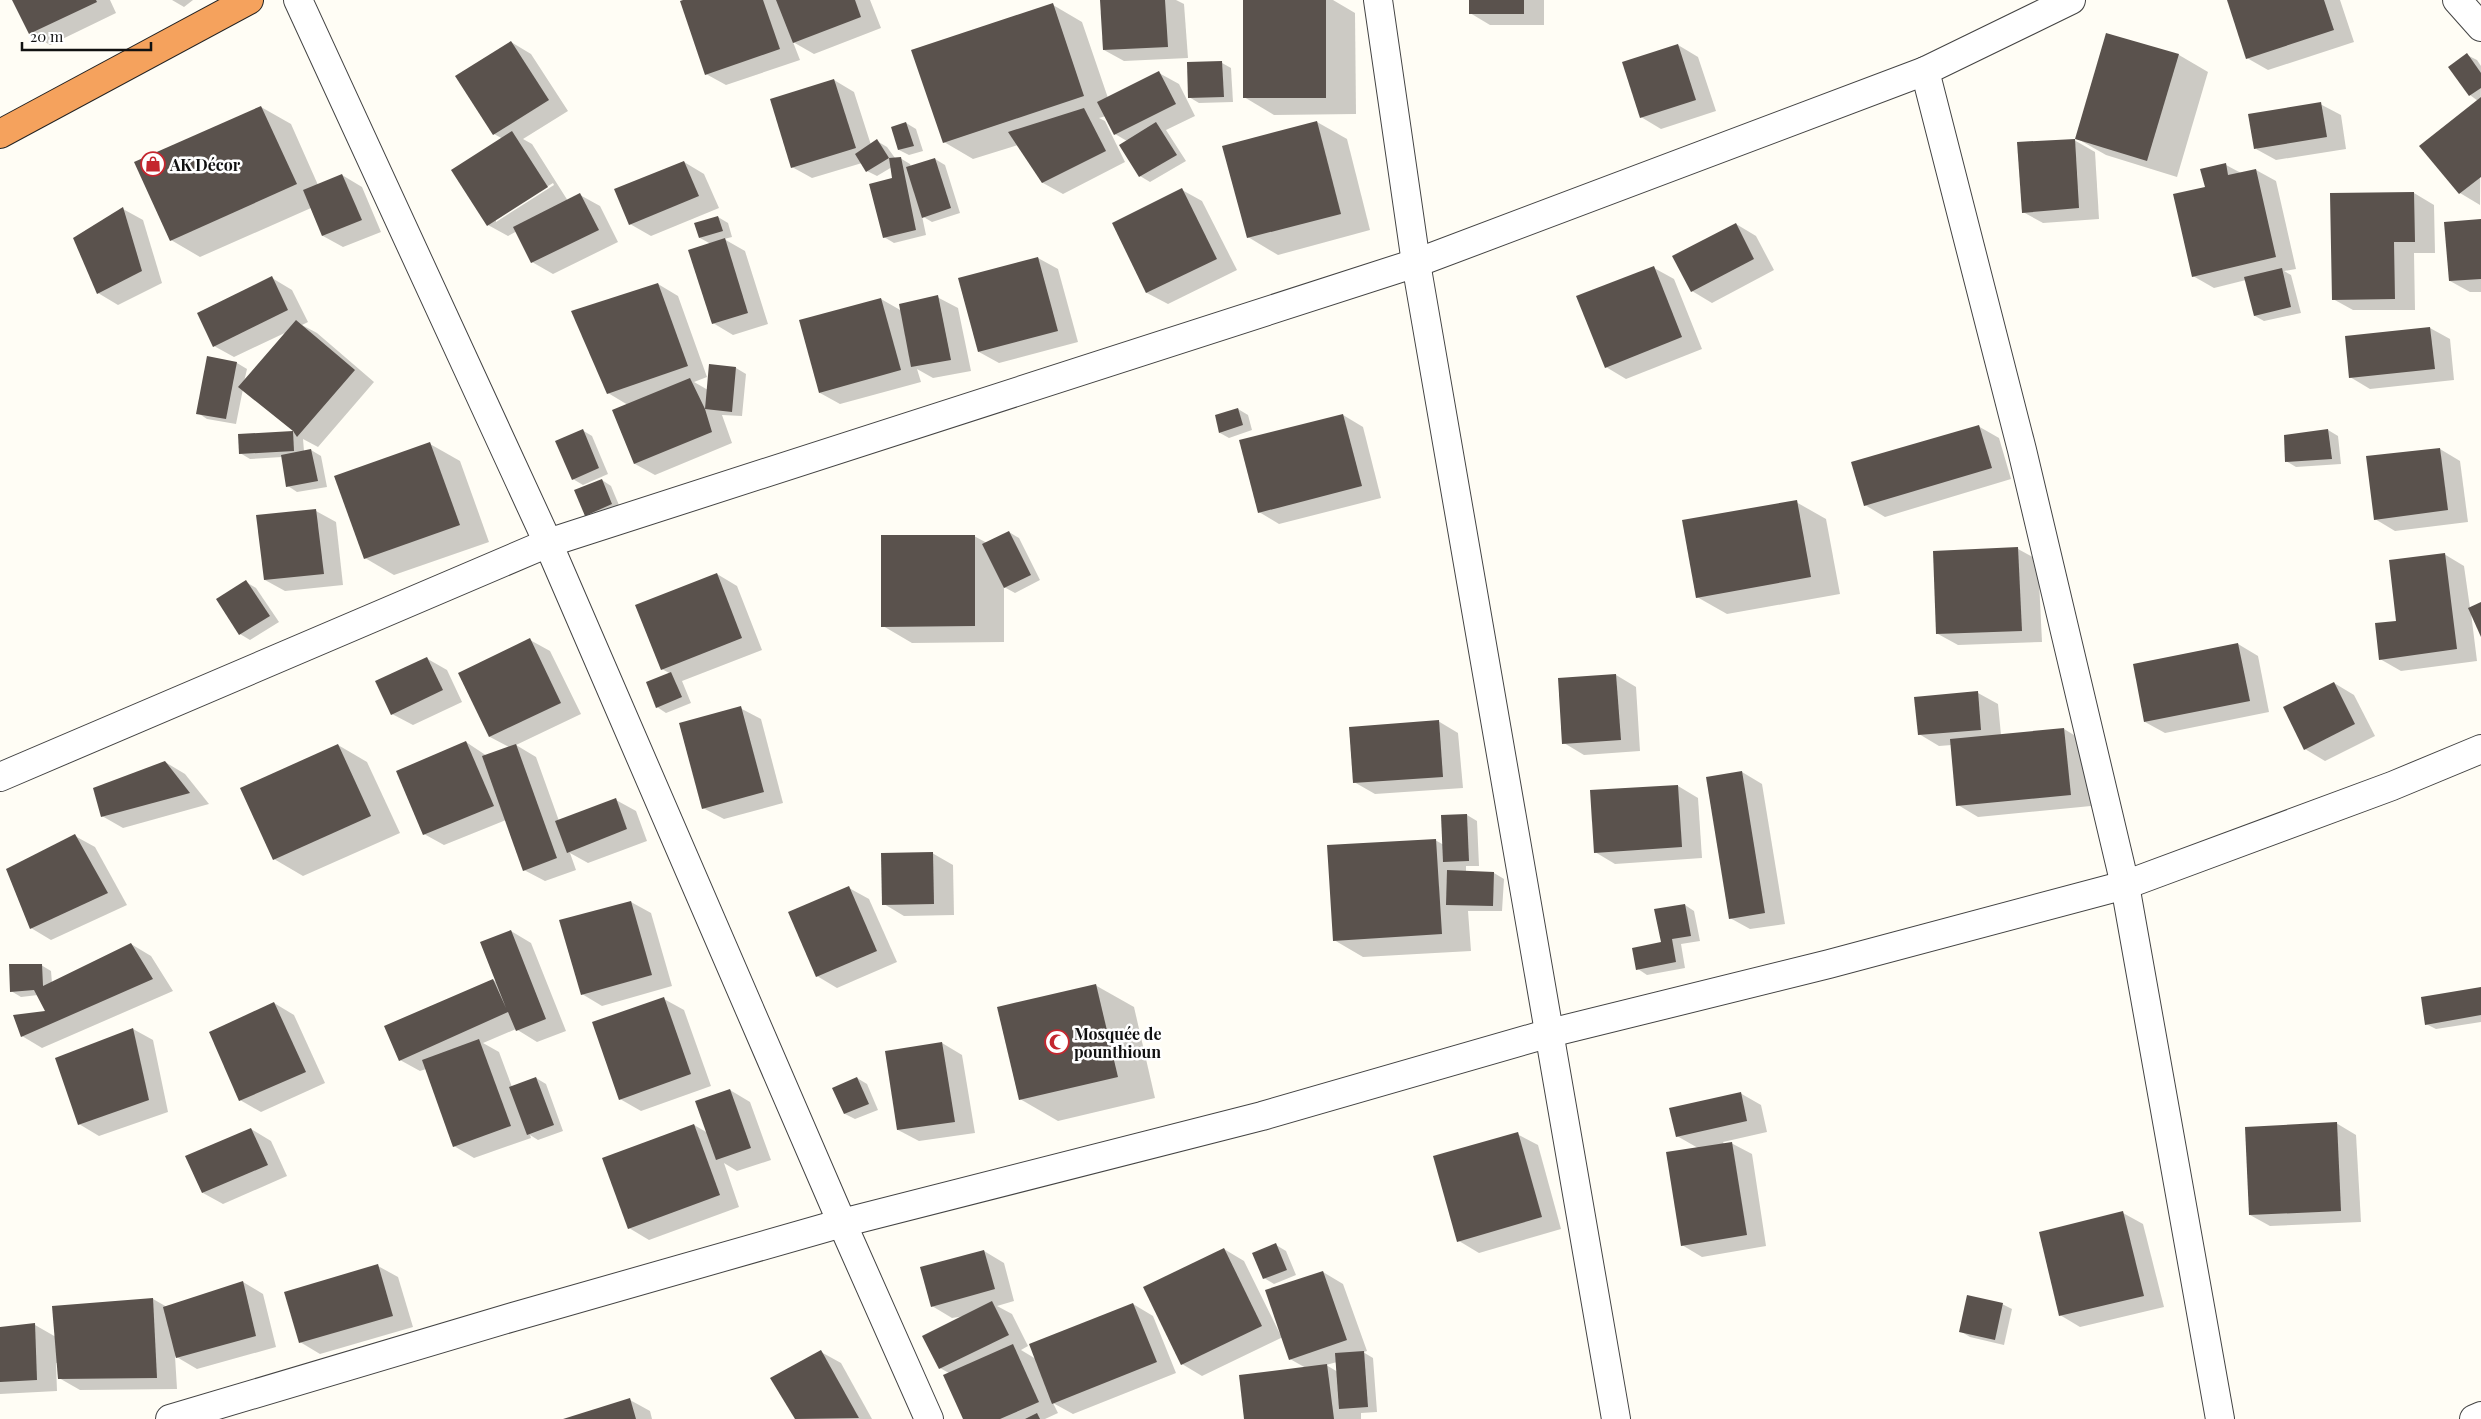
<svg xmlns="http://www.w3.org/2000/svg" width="2481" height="1419" font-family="'Playfair Display',serif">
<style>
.shadow{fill:#0003;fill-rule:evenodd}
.building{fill:#5a524d}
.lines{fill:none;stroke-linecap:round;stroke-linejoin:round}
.street-casing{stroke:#444;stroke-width:30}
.highway-casing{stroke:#222;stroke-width:30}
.street{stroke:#fff;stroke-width:28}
.highway{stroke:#f5a25d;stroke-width:28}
.labels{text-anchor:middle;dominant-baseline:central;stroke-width:5;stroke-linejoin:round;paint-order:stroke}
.poi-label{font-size:16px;font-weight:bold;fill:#111;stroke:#fff;text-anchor:start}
</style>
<rect width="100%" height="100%" fill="#fffdf5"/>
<g class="shadow">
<polygon points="13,0 110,0 116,13 50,45 30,33"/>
<polygon points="172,0 193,0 184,7"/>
<polygon points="687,0 870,0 881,28 814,54 793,42 800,60 726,85 706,74"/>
<polygon points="1101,0 1176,0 1184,4 1188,58 1124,61 1104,50"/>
<polygon points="1244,0 1333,0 1355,13 1356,114 1274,115 1244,97"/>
<polygon points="1470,0 1544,0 1544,25 1490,25 1470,13"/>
<polygon points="2229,0 2340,0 2354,42 2268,70 2247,58"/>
<polygon points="1053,5 1082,22 1108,98 1159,73 1179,84 1195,116 1166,130 1186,161 1150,182 1140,176 1127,141 1115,134 1106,116 1099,118 1105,121 1125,162 1063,194 1043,183 1018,145 973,159 944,142"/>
<polygon points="2107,34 2179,55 2208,72 2177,177 2106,155 2076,138"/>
<path d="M511 42 531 54 568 111 523 139 532 144 568 201 580 195 600 206 618 242 553 274 532 262 517 231 508 236 488 225 503 139 494 134ZM553 183 554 185 496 222V219Z"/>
<polygon points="1678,45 1698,57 1716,111 1661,129 1641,117"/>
<polygon points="2467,55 2477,60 2481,66 2480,205 2460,193 2478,101 2470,95"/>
<polygon points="1222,63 1231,68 1233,102 1199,103 1189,97"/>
<polygon points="834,80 854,92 871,145 877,141 887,147 895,158 900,158 910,164 911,167 935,159 945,165 960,213 932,222 922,216 926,235 894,243 884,237 894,179 892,167 877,176 867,171 862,163 812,178 792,167"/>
<polygon points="2320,104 2341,115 2346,149 2276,160 2256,149"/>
<polygon points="261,107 291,124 318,185 342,175 362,187 381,232 343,247 323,236 311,208 200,257 171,240"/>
<polygon points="1317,122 1347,139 1370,230 1278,255 1248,237"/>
<polygon points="906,123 916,129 923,151 909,155 899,150"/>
<polygon points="2074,140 2095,152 2099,219 2043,223 2023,212"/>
<polygon points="684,162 704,174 719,208 651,236 630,224"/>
<polygon points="2226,165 2241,173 2256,170 2276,181 2296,269 2284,271 2291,275 2301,313 2264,321 2255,316 2246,280 2214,288 2193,276 2206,187"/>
<polygon points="1182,190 1202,201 1237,270 1168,304 1147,293 1114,224"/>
<polygon points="2414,193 2434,205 2435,253 2414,253 2415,310 2353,310 2333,299"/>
<polygon points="123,209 143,220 162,283 118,305 98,293"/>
<polygon points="718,217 728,223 732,237 724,239 745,251 768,324 733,335 713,323 711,244 700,238"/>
<polygon points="2481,220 2481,292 2470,292 2450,281"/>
<polygon points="1736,224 1756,236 1774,270 1712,303 1692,291"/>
<polygon points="1038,258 1058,269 1078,342 999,363 979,352"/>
<polygon points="1654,268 1674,279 1702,349 1626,379 1606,367"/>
<polygon points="272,278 292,290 308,322 302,325 317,333 374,382 318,447 303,439 304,451 311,450 321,456 327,487 297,492 288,486 282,457 250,459 240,453 239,435 297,432 243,389 236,424 207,419 198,413 208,358 237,363 247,369 244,382 289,331 234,357 214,346"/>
<polygon points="658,284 678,296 707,377 694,382 708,390 736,368 746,374 742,416 722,415 732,443 655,475 635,464 613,411 628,405 608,393"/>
<polygon points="937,297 958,308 971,371 933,378 917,369 921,382 840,404 820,393 881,299 902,311"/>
<polygon points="2430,328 2450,339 2454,380 2370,389 2350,377"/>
<polygon points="1238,409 1248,415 1252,430 1229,438 1220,433"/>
<polygon points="1343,415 1363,427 1381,498 1279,524 1259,512"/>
<polygon points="1978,426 1999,438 2011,479 1885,517 1865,505"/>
<polygon points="582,430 592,436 608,474 583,485 573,479"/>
<polygon points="2328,430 2338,436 2341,464 2296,467 2286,461"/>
<polygon points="430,444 460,461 489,542 394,575 365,558"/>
<polygon points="2440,449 2460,461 2468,522 2395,531 2375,519"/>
<polygon points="602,480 611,486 621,510 596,521 586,515"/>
<polygon points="1796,502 1826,519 1840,594 1727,614 1697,597"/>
<polygon points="316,511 336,522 343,585 285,591 265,580 258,516"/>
<polygon points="1009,532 1019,538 1040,580 1015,593 1004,587 1004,642 912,643 883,626 974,536 987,543"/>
<polygon points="2018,549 2038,560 2042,642 1958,645 1938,634"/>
<polygon points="2444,554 2464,566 2470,608 2481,603 2481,634 2471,613 2477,661 2401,671 2380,659 2398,622"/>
<polygon points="717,574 737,586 762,650 682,681 691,703 666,713 657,707 671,674 662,669"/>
<polygon points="246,582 256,588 279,622 250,640 240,634"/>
<polygon points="530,640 550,651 581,714 516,745 536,757 559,821 616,800 636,811 647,841 588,863 570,853 576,870 545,881 524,870 506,820 444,845 424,834 466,742 487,756 509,747 490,737 460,674"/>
<polygon points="2238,644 2258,656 2269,712 2165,733 2145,722"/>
<polygon points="426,658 447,670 462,702 413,725 392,714"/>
<polygon points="1616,675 1636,687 1640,751 1584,755 1564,743"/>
<polygon points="2334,683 2354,695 2375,736 2325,761 2305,749"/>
<polygon points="1978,693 1998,704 2001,735 2064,729 2084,741 2091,806 1978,817 1958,805 1952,745 1939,746 1919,734"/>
<polygon points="740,708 761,719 783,803 724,819 703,808"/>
<polygon points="1438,721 1458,733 1463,788 1375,794 1354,782"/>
<polygon points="338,745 367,762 400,833 303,876 274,859"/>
<polygon points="165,762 185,774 209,804 123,828 102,816"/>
<polygon points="1742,772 1762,784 1785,924 1750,929 1730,918"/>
<polygon points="1678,786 1698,798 1702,858 1615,864 1595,852"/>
<polygon points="1467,815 1477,821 1479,866 1466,866 1466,872 1494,873 1504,879 1502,911 1468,911 1471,951 1363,957 1334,940 1435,840 1444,845"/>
<polygon points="75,836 95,847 127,905 51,940 31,928"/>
<polygon points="932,853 953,865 954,915 904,916 884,904"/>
<polygon points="849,888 869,899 897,962 837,988 817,976"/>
<polygon points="631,902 651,913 672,986 602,1006 582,994"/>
<polygon points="1685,905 1694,911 1700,941 1681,944 1685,968 1647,975 1638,969 1662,943"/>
<polygon points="511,931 531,943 566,1031 537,1042 516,1029 483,1043 499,1052 512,1087 536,1078 546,1084 563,1131 538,1140 530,1135 531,1138 474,1158 454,1146 426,1069 420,1071 400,1060 493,980 498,983"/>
<polygon points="131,944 151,956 173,991 42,1048 22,1036 15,1016 47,1012 38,995 21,997 11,991 41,965 51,971 52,983"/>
<polygon points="1095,985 1134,1007 1155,1098 1058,1121 1020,1099"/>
<polygon points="2481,988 2481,1022 2436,1029 2426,1024"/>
<polygon points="664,999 684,1010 711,1086 641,1111 620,1099"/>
<polygon points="274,1003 294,1015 325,1083 261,1112 240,1100"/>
<polygon points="133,1029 153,1040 168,1112 99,1136 79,1124"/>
<polygon points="942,1043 962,1055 975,1133 919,1141 898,1130"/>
<polygon points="857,1078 867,1084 878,1110 855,1119 845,1114"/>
<polygon points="730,1090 750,1102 771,1160 737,1171 724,1163 739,1207 649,1240 629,1228 694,1125 708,1133"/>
<polygon points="1740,1093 1761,1105 1767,1132 1723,1142 1724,1144 1731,1143 1752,1154 1766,1246 1702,1257 1682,1245 1698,1148 1677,1136"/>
<polygon points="2336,1123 2356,1135 2361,1222 2270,1226 2250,1215"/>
<polygon points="251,1129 271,1141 287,1176 223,1204 203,1193"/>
<polygon points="1517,1134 1538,1145 1561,1229 1479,1253 1459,1241"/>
<polygon points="2123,1213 2143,1224 2164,1307 2080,1327 2060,1315"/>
<polygon points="1276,1245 1286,1251 1296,1275 1274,1284 1264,1278"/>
<path d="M1224 1249 1244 1261 1280 1334 1323 1272 1343 1284 1367 1351 1363 1352 1373 1358 1377 1412 1361 1413V1419H1245L1306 1368 1290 1359 1283 1337 1202 1376 1182 1364ZM1337 1362 1338 1372 1326 1365Z"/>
<polygon points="984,1251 1004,1263 1014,1301 997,1306 1012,1314 1028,1346 1021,1350 1036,1359 1133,1304 1153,1316 1176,1373 1073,1414 1053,1403 1058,1413 1045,1419 964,1419 949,1373 940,1368 965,1316 952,1318 932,1306"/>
<polygon points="378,1266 398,1277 413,1327 320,1354 300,1342"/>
<polygon points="243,1282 263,1294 276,1347 197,1369 175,1356 177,1389 80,1390 59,1378 58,1363 56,1363 57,1391 0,1394 0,1328 35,1325 56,1337 153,1299 167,1307"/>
<polygon points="2002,1304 2012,1309 2004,1345 1970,1337 1960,1331"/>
<polygon points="821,1352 841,1363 872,1419 796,1419 772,1379"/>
<polygon points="630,1400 650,1411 652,1419 566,1419"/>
</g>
<g class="building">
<polygon points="12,0 96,0 97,2 29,34"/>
<polygon points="683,0 763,0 780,49 705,75 680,1"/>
<polygon points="776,0 855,0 861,17 793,43"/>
<polygon points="1100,0 1165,0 1168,47 1103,50"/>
<rect x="1243" y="0" width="83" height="98"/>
<rect x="1469" y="0" width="55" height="14"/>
<polygon points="2227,0 2324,0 2334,30 2246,59"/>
<polygon points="1053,3 1084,96 943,143 911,50"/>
<polygon points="2106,33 2179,54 2147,161 2075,139"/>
<polygon points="511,41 549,100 493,135 455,76"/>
<polygon points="1678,44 1696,100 1640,118 1622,62"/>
<polygon points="2467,53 2481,73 2481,88 2469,96 2448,67"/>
<polygon points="1222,61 1224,97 1188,98 1187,62"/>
<polygon points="1159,71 1176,104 1114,135 1097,102"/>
<polygon points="834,79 856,148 791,168 770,99"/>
<polygon points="2481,97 2481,177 2459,194 2419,146"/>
<polygon points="2321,102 2327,137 2254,149 2248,114"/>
<polygon points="261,106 297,184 170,241 134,162"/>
<polygon points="1084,108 1106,151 1042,183 1008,132"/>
<polygon points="1317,121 1341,214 1247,238 1222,146"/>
<polygon points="906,122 914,146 898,150 891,127"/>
<polygon points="1156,122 1177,155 1139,177 1119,145"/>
<polygon points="512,131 548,187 487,226 451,170"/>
<polygon points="877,139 889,158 866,172 855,154"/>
<polygon points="2075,139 2079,208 2022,213 2017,142"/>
<polygon points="901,157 916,230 883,238 869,184 892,178 889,158"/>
<polygon points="935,158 951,208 922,218 906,167"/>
<polygon points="684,161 699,196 629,225 614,189"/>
<polygon points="2226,163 2228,175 2256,169 2276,257 2192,277 2173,194 2205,187 2200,169"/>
<polygon points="342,174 362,220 322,236 303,190"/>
<polygon points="1182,188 1217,259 1146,293 1112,223"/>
<polygon points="2414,192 2415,242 2394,242 2395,299 2332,300 2330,193"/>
<polygon points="580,193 599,230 531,263 513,227"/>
<polygon points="123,207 142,271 97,294 73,238"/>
<polygon points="718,216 723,231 699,238 694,223"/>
<polygon points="2481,219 2481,279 2449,281 2444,222"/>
<polygon points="1736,223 1754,259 1691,292 1672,256"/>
<polygon points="725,238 748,313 712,324 688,250"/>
<polygon points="1038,257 1058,331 978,352 958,278"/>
<polygon points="1654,266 1682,337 1605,368 1576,296"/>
<polygon points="2282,268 2291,307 2254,316 2244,277"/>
<polygon points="272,276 288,310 213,347 197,313"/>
<polygon points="658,283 688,366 607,394 571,311"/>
<polygon points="938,295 951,360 911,367 899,304"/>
<polygon points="881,298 901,370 819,393 799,320"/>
<polygon points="296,320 355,370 297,437 293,431 238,387"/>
<polygon points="2430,327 2435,369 2349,378 2345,336"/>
<polygon points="207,356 237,362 226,419 196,414"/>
<polygon points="709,364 736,367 732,412 705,409 712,432 634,464 612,410 690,378 705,409"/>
<polygon points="1238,408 1243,425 1219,433 1215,415"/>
<polygon points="1343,414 1362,486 1258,513 1239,440"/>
<polygon points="1979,425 1992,468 1864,506 1851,462"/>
<polygon points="583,429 599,468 572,480 555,441"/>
<polygon points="2328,429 2332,459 2285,462 2284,435"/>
<polygon points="293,431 294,451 239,454 238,434"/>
<polygon points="430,442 460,525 364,559 334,476"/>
<polygon points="2440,448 2448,510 2374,520 2366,456"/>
<polygon points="311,449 318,481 286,487 281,455"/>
<polygon points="602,479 612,504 585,516 574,490"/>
<polygon points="1797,500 1811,577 1696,598 1682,520"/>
<polygon points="316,509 324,574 264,580 256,515"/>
<polygon points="1009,531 1031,575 1004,588 982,544"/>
<polygon points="881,535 975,535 975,626 881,627"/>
<polygon points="2018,547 2022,631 1936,634 1933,551"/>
<polygon points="2445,553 2457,649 2379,660 2375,623 2396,621 2389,560"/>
<polygon points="717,573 742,638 661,670 635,605"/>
<polygon points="246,580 270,616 239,635 216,599"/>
<polygon points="2481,602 2481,637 2468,608"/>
<polygon points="530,638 561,703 489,737 458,673"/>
<polygon points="2238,643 2250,701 2144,722 2133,664"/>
<polygon points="427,657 443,690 391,715 375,681"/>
<polygon points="671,672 682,697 656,708 646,682"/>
<polygon points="1616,674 1621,740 1562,744 1558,678"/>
<polygon points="2334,682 2355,724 2304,750 2283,707"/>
<polygon points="1978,691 1981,730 1918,735 1914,697"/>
<polygon points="741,706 764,792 702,809 679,723"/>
<polygon points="1439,720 1443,777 1353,783 1349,727"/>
<polygon points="2064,728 2071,795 1956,806 1950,739"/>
<polygon points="466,741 494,806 423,835 396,771"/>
<polygon points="338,744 371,816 273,860 240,788"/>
<polygon points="516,744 557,858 523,871 482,756"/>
<polygon points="165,761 190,793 101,817 93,788"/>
<polygon points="1742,771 1765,913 1729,919 1706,777"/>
<polygon points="1678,785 1682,847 1594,853 1590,790"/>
<polygon points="616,798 627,829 567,853 555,821"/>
<polygon points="1467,814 1469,861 1443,862 1441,815"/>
<polygon points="75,834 108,893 30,929 6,869"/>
<polygon points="1436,839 1442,934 1333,941 1327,845"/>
<polygon points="933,852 934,904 882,905 881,853"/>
<polygon points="1447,870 1494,872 1493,906 1446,905"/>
<polygon points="849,886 877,951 816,977 788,912"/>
<polygon points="631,901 652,975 581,995 559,920"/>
<polygon points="1685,904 1691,936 1672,939 1676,962 1636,970 1632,948 1661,942 1654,909"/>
<polygon points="511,930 546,1019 516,1031 508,1012 399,1061 384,1026 493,979 506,1008 480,942"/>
<polygon points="131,943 153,979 21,1037 13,1015 45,1011 34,990 10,992 9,964 42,964 43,986"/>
<polygon points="1096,984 1118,1077 1019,1100 997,1007"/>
<polygon points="2481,987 2481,1015 2425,1025 2421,997"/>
<polygon points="664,997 691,1074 619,1100 592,1022"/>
<polygon points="274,1002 306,1072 239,1101 209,1032"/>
<polygon points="133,1028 149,1100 78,1125 55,1058"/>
<polygon points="479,1039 511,1126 453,1147 422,1060"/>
<polygon points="942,1042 955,1122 897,1130 885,1051"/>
<polygon points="536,1077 554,1125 527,1135 509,1087"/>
<polygon points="857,1077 869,1104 844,1114 832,1088"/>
<polygon points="730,1089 751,1148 716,1160 695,1101"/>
<polygon points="1741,1092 1747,1121 1676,1137 1669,1108"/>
<polygon points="2337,1122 2341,1211 2249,1215 2245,1127"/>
<polygon points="694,1124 720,1195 628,1229 602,1158"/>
<polygon points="251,1128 268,1165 202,1193 185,1156"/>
<polygon points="1518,1132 1542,1217 1457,1242 1433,1156"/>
<polygon points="1732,1142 1747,1235 1681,1246 1666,1152"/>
<polygon points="2123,1211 2144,1296 2059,1316 2039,1232"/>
<polygon points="1276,1243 1287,1270 1263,1279 1252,1253"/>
<polygon points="1224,1248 1262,1326 1181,1365 1143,1287"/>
<polygon points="984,1250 995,1289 931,1307 920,1267"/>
<polygon points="378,1264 393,1316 299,1343 284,1292"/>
<polygon points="1323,1271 1347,1340 1289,1360 1265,1290"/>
<polygon points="243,1281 256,1336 176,1358 163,1307"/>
<polygon points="1967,1295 2003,1303 1995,1340 1959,1332"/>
<polygon points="153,1298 157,1378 58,1379 52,1306"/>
<polygon points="992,1301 1009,1335 939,1369 922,1336"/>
<polygon points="1133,1303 1157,1362 1052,1404 1029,1344"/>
<polygon points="35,1323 37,1380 0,1382 0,1327"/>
<polygon points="1013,1344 1039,1402 1000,1419 963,1419 943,1375"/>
<polygon points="821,1350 859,1418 795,1419 770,1378"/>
<polygon points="1364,1351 1368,1407 1339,1409 1335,1353"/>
<polygon points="1327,1364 1334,1419 1244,1419 1239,1375"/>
<polygon points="630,1398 636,1419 563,1419"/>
<polygon points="1037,1413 1040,1419 1025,1419"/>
</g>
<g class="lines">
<g class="street-casing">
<g id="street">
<polyline points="298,0 548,543 842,1223 929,1419"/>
<polyline points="1378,0 1416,263 1616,1419"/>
<polyline points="2457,0 2481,27"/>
<polyline points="1925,71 2022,450 2125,885 2220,1419"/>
<polyline points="0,777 548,543 1416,263 1925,71 2071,0"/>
<polyline points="170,1419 513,1317 842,1223 1262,1116 1550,1033 1829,964 2125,885 2392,786 2481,749"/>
<polyline points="2474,1419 2481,1416"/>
</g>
</g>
<g class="highway-casing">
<polyline id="highway" points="0,134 249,0"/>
</g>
<use href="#street" class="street"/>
<use href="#highway" class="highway"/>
</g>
<defs>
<g id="shop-ring" transform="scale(1.25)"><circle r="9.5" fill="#fff" stroke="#c4262e" stroke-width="1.5"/><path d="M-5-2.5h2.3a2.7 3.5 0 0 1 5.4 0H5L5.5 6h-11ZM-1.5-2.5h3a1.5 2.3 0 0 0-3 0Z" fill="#c4262e"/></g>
<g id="mosque-ring" transform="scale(1.25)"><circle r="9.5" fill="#fff" stroke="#c4262e" stroke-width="1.5"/><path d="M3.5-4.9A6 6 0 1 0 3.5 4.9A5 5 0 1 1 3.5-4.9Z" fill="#c4262e"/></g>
</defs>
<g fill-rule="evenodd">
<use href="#shop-ring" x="153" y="164"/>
<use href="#mosque-ring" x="1057" y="1042"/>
</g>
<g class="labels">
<g class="poi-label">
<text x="170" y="164">AK Décor</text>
<text x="1074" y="1033">Mosquée de<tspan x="1074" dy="18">pounthioun</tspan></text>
</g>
</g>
<path d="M22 42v8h129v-8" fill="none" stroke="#111111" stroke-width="2.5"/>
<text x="30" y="42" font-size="15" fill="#111111" stroke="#ffffff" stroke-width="4" paint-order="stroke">20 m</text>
</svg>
